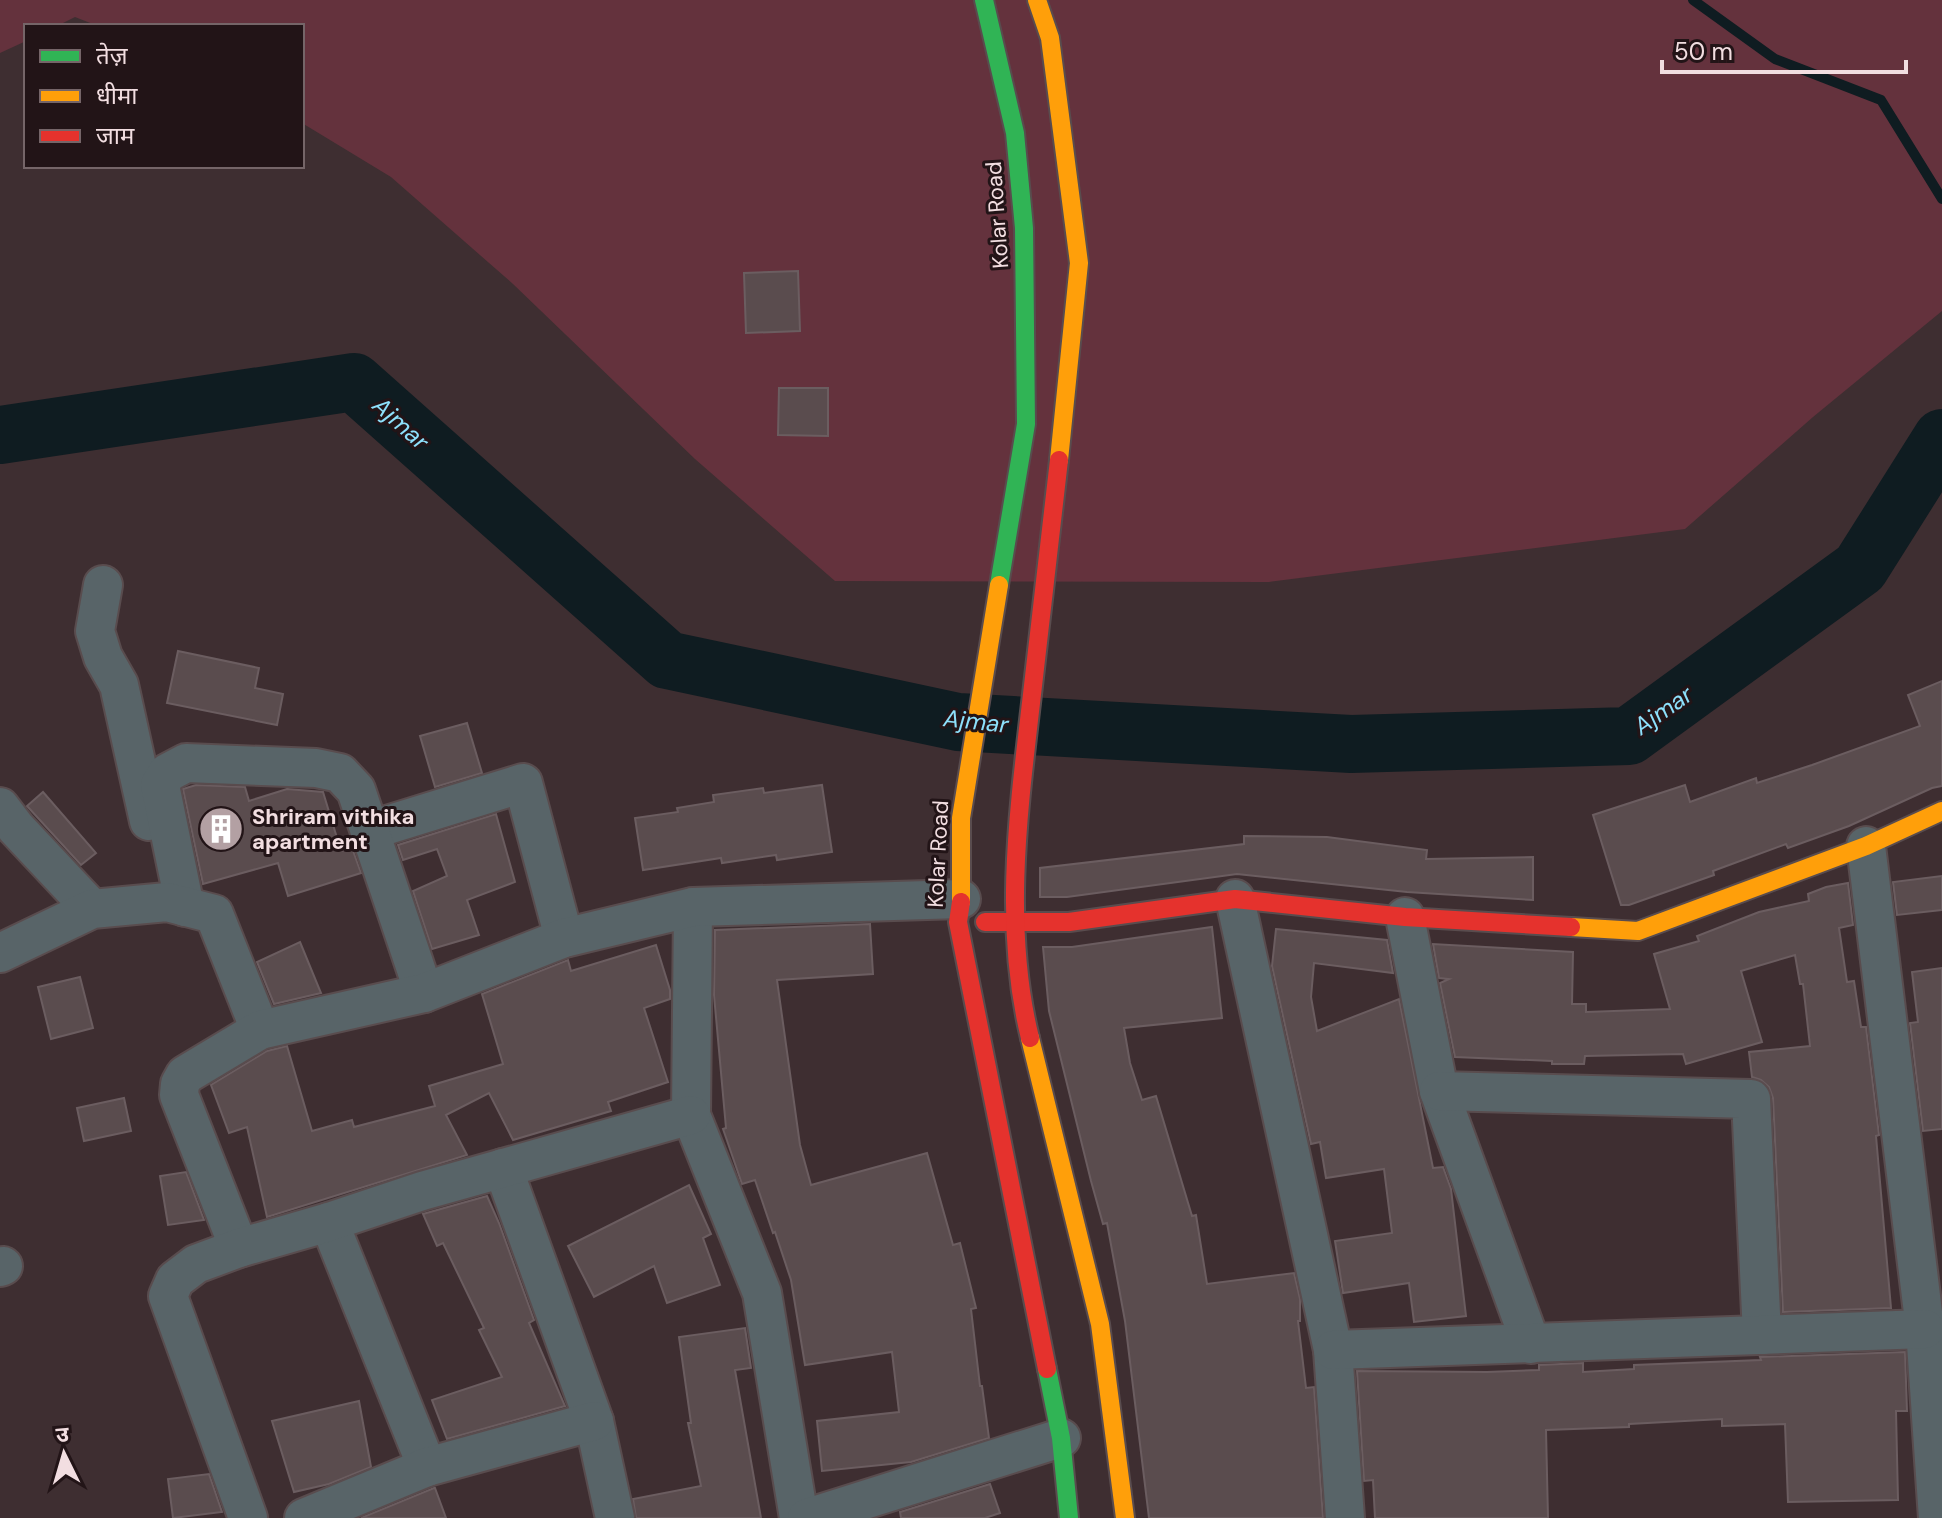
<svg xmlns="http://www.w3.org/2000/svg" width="1942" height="1518" font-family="'DM Sans','Noto Sans Devanagari',sans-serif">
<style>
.green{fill:#64323d}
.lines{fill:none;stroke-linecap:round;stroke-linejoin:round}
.stream{stroke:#0f1c21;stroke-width:10}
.river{stroke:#0f1c21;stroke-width:58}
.building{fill:#5a4c4e;stroke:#6b5d60;stroke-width:2}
.street-casing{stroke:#594c4e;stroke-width:42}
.fast-casing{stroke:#594c4e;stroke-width:22}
.slow-casing{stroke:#594c4e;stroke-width:22}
.jam-casing{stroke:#594c4e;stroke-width:22}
.street{stroke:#586468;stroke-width:38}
.fast{stroke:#30b455;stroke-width:18}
.slow{stroke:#ff9f0a;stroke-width:18}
.jam{stroke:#e5322d;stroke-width:18}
.labels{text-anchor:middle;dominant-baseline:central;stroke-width:6;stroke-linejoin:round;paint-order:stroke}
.street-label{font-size:22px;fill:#f2dee1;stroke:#221417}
.poi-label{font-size:22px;font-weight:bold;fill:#f2dee1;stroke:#221417;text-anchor:start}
.water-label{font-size:24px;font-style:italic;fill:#8de0fb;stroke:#221417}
</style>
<rect width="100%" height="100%" fill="#3e2e31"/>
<polygon class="green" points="0,0 1942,0 1942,311 1813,417 1685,529 1269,582 835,581 695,459 513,284 391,177 302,123 302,26 98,26 75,17 57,26 26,26 26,41 0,53"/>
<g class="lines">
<polyline class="stream" points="1693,0 1775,59 1881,100 1942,199"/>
<polyline class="river" points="0,435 354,382 667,660 958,722 1351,744 1629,736 1860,568 1942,438"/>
</g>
<g class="building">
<polygon points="798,271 800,331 746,333 744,273"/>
<polygon points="779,388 828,388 828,436 778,435"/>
<polygon points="178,651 259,668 255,688 283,694 277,725 167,703"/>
<polygon points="1942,681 1942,786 1932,788 1849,826 1788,848 1786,844 1713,871 1714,875 1629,905 1621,905 1593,815 1685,785 1690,802 1756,778 1757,783 1812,765 1920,726 1908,695"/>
<polygon points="467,723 482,773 435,787 420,736"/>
<polygon points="196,785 245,787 249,801 287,789 323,792 341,851 352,848 361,873 288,896 278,863 203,884 183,789"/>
<polygon points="822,785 832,852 777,860 776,855 722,863 721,858 643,870 635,818 678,812 677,808 714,802 713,795 763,788 764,793"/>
<polygon points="43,792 96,853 81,865 27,806"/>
<polygon points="496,814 515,882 467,900 479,935 432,949 413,891 447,876 437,849 403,860 398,845"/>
<polygon points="1244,836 1327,837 1427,850 1426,859 1533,857 1533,900 1407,892 1237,874 1067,897 1040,897 1040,868 1244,844"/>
<polygon points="1942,876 1942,910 1897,915 1893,882"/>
<polygon points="1848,883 1853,925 1839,928 1847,982 1854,981 1861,1027 1866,1027 1879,1135 1876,1136 1891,1308 1783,1312 1773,1098 1769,1087 1761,1080 1752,1077 1749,1052 1810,1046 1803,984 1800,984 1795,955 1741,971 1762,1042 1686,1064 1683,1054 1585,1056 1584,1064 1552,1064 1552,1061 1455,1057 1440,983 1449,979 1439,978 1433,944 1573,952 1572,1004 1586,1004 1586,1012 1670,1009 1654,954 1699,941 1697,936 1759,912 1809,901 1808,894 1826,887"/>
<polygon points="870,924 873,974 777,980 800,1145 811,1185 927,1153 953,1245 960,1243 976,1308 971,1309 980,1386 982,1386 989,1438 911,1462 822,1471 817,1421 899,1412 892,1352 805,1365 791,1280 775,1232 773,1233 755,1180 742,1184 723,1129 726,1128 714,995 715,930"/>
<polygon points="1212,927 1222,1018 1124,1028 1130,1063 1142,1100 1156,1096 1192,1216 1196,1215 1207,1284 1294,1273 1300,1299 1300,1321 1298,1321 1306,1388 1314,1387 1323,1518 1149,1518 1125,1321 1107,1223 1103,1224 1091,1181 1049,1011 1043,947 1072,947"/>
<polygon points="1276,929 1387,940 1393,973 1314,963 1311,997 1317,1031 1399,999 1433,1168 1443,1167 1451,1189 1466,1316 1414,1322 1409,1283 1343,1293 1335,1241 1392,1233 1384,1169 1326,1178 1320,1142 1311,1144 1272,966"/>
<polygon points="300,942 321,993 274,1004 257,962"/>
<polygon points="656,945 670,990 670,999 644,1008 668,1082 608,1102 611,1111 513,1140 489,1093 446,1115 467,1155 267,1217 247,1127 229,1133 211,1085 267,1051 287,1046 312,1131 352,1120 354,1127 435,1106 429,1086 503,1064 482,994 568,960 571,971"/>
<polygon points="1942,968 1942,1129 1923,1131 1910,1023 1918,1022 1912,972"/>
<polygon points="80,977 93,1028 51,1039 38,987"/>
<polygon points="124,1098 131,1131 84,1141 77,1108"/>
<polygon points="186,1172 204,1220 168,1225 160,1176"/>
<polygon points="689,1185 711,1234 703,1238 720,1285 667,1303 654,1266 594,1297 568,1246"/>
<polygon points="487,1196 499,1223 534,1320 529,1323 565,1406 447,1439 432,1400 502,1377 479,1330 484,1328 443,1243 437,1246 423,1214"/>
<polygon points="745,1328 751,1368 735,1370 761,1518 636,1518 633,1499 701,1486 688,1423 691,1423 679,1337"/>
<polygon points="1905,1352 1907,1411 1896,1411 1898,1500 1788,1502 1785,1424 1722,1426 1722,1419 1629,1424 1629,1427 1546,1430 1548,1518 1375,1518 1373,1480 1364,1481 1357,1371 1487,1372 1539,1370 1539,1365 1583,1363 1583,1372 1634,1369 1634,1365 1761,1360 1760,1357"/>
<polygon points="359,1401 371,1467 329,1484 294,1492 272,1421"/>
<polygon points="209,1474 222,1512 173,1518 168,1479"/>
<polygon points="990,1484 1000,1513 985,1518 901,1518 900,1512"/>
<polygon points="435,1488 446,1518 361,1518 434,1488"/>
</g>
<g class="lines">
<g class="street-casing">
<g id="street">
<polyline points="103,585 95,631 103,657 119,685 149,821"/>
<polyline points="0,807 16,828 92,909"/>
<polyline points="371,830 523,783 564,938"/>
<polyline points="1866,846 1925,1329 1938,1518"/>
<polyline points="1235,899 1333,1350 1345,1518"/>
<polyline points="185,907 160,785 167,773 186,763 316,768 340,773 356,790 424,993"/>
<polyline points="693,907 691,1115 762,1293 799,1518"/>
<polyline points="1405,917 1439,1091 1531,1344"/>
<polyline points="0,953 92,909 167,902 214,914 260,1030"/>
<polyline points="1439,1091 1751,1099 1762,1335"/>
<polyline points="503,1168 594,1421 615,1518"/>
<polyline points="329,1222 427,1467"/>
<polyline points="239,1248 179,1095 180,1084 185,1075 260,1030 424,993 564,938 693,907 961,899"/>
<polyline points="0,1267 3,1266"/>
<polyline points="1333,1350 1925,1329"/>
<polyline points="248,1518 168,1296 175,1280 196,1264 239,1248 329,1222 422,1191 691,1115"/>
<polyline points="304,1518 427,1467 594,1421"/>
<polyline points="807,1518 1061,1438"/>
</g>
</g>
<g class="fast-casing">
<g id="fast">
<polyline points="984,0 1015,133 1024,228 1026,424 999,585"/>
<polyline points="1047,1369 1061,1438 1069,1518"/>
</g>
</g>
<g class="slow-casing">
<g id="slow">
<polyline points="1037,0 1050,38 1079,263 1059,460"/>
<polyline points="961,902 961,818 999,585"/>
<polyline points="1571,927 1638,931 1866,846 1942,811"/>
<polyline points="1030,1038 1100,1324 1125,1518"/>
</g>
</g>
<g class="jam-casing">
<g id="jam">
<polyline points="961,902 958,922 1047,1369"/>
<polyline points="985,922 1069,922 1235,899 1405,917 1571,927"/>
<path d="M1030 1038C1003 928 1018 814 1031 703 1040 622 1050 541 1059 460"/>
</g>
</g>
<use href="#street" class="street"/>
<use href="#fast" class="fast"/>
<use href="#slow" class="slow"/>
<use href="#jam" class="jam"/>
</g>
<defs>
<g id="building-disc" transform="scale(2.3)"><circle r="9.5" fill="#b3a0a3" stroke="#221417"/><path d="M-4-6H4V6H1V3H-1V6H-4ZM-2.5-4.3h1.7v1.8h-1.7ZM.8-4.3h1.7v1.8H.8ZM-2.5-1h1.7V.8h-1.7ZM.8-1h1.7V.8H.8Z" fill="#fff"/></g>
</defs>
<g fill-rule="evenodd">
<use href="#building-disc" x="221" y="829"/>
</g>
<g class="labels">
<g class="street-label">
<text transform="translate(997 215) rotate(-94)">Kolar Road</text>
<text transform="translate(938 854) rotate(-87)">Kolar Road</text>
</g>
<g class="poi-label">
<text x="252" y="816">Shriram vithika<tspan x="252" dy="25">apartment</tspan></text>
</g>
<g class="water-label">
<text transform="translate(401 423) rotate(42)">Ajmar</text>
<text transform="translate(1663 710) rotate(-35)">Ajmar</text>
<text transform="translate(976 721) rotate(6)">Ajmar</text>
</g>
</g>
<rect x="24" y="24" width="280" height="144" fill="#221417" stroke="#756568" stroke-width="2"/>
<rect x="40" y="50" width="40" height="12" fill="#30b455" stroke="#756568" stroke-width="2"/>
<text x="96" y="64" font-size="24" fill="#f2dee1">तेज़</text>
<rect x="40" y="90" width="40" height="12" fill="#ff9f0a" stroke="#756568" stroke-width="2"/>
<text x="96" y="104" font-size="24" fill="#f2dee1">धीमा</text>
<rect x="40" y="130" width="40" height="12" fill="#e5322d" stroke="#756568" stroke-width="2"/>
<text x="96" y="144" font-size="24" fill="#f2dee1">जाम</text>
<g transform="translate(64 1454) rotate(355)" stroke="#221417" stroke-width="6" paint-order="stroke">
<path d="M0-6L14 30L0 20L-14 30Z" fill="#f2dee1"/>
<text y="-12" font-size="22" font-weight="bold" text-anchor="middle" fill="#f2dee1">उ</text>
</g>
<path d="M1662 60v12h244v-12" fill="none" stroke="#f2dee1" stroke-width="4"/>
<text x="1674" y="60" font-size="24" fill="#f2dee1" stroke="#221417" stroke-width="6" paint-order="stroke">50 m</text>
</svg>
